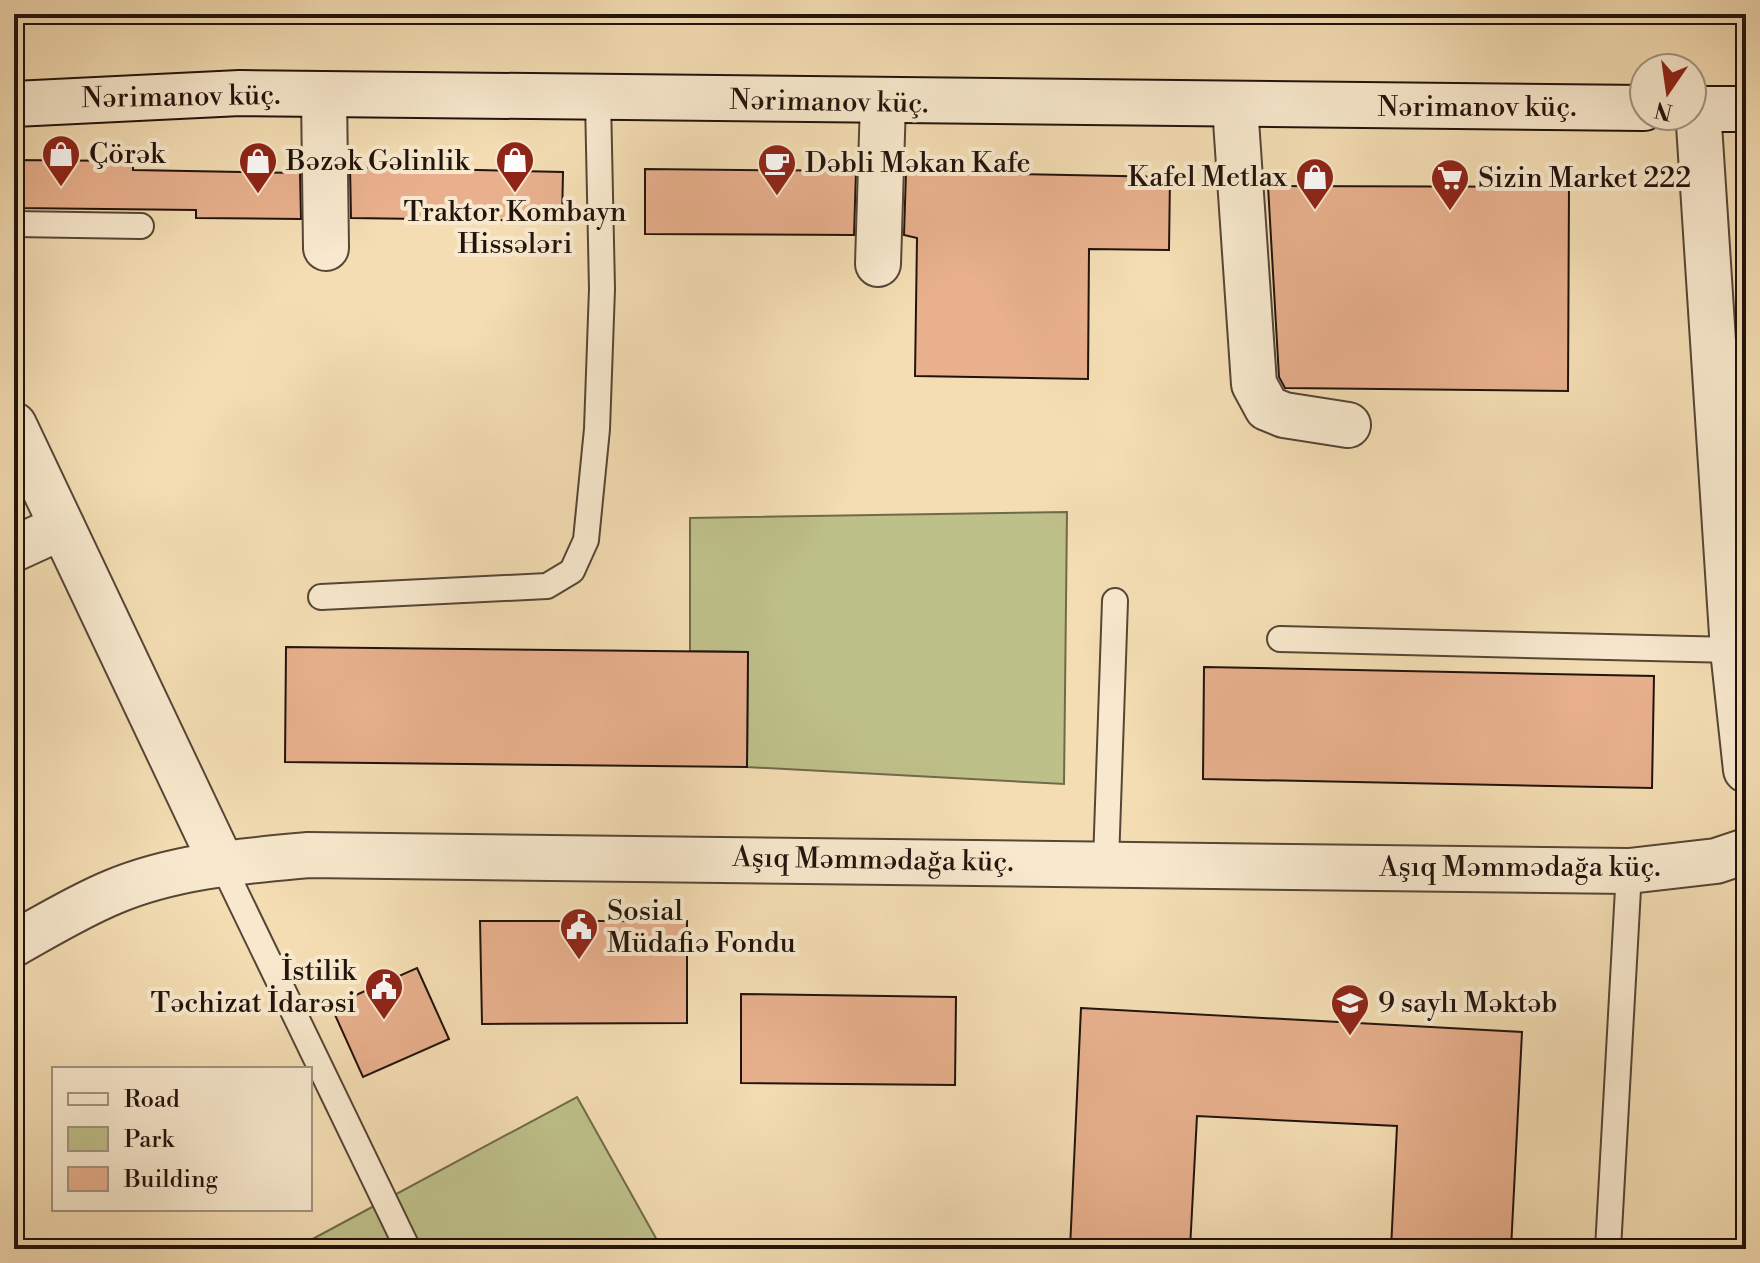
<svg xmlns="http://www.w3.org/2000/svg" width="1760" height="1263" font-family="'Libre Bodoni',serif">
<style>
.green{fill:#bec08a;stroke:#706a4b;stroke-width:2}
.building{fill:#e8b08d;stroke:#22130c;stroke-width:2}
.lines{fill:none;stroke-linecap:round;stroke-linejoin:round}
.lane-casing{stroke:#564636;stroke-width:28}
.street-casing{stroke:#564636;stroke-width:48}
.secondary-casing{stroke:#22130c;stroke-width:48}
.lane{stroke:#f8e9ce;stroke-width:24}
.street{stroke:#f8e9ce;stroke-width:44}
.secondary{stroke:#f8e9ce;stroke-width:44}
.labels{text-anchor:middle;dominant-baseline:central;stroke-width:8;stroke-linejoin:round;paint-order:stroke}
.street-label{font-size:28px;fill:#22130c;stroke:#f8e9ce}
.poi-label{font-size:28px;fill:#22130c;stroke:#f8e9ce;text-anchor:start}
</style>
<rect width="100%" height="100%" fill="#f4ddb3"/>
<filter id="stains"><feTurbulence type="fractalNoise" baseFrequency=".0025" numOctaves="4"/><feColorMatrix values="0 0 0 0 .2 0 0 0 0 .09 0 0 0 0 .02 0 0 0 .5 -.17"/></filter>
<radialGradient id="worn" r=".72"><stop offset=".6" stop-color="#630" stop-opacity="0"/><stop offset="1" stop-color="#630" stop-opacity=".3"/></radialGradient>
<g class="green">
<polygon points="1067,512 1064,784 747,767 748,652 690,651 690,518"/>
<polygon points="577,1097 662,1249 294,1249"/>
</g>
<g class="building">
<polygon points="14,160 133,161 133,170 300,173 301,219 196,218 196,210 14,208"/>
<polygon points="350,167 563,172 562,221 351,218"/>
<polygon points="645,169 856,171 854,235 645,234"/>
<polygon points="906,172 1170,177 1169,250 1089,249 1088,379 915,376 917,238 904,235"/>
<polygon points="1268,186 1569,187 1568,391 1285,388 1279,377"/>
<polygon points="286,647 748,652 747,767 285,762"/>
<polygon points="1204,667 1654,676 1652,788 1203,779"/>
<polygon points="480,921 687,921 687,1023 482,1024"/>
<polygon points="417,968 449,1039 363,1077 331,1006"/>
<polygon points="741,994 956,997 955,1085 741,1083"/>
<polygon points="1081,1008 1522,1032 1511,1249 1391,1249 1397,1126 1197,1116 1190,1249 1070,1249"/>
</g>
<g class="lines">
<g class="lane-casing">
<g id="lane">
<polyline points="14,224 141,226"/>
<polyline points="321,597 547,586 572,571 586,540 597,429 602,289 598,100"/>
<polyline points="1280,639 1733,650"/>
<polyline points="1106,862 1115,601"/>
<polyline points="222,864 408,1249"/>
<polyline points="1608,1249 1629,871"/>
</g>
</g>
<g class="street-casing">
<g id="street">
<polyline points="324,95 326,248"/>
<polyline points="1235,106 1254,384 1267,408 1284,415 1348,425"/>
<polyline points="1698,109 1733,650 1746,770"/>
<polyline points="878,264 883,102"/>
<polyline points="14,425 222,864"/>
<polyline points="14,549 62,527"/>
<path d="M14 944C46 926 79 906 113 892 175 866 243 861 308 855L1629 871 1716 861 1746 851"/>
</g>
</g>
<g class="secondary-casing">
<g id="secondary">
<polyline points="14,104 240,93 1644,108"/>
<polyline points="1692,109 1746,109"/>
</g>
</g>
<use href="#lane" class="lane"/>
<use href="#street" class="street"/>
<use href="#secondary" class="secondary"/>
</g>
<defs>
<g id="shop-pin" transform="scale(2)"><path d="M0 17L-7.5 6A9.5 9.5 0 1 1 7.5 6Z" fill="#8f2418" stroke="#f8e9ce"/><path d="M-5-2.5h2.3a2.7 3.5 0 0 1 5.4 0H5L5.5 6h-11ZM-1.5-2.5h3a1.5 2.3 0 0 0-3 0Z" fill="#fff"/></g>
<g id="cafe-pin" transform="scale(2)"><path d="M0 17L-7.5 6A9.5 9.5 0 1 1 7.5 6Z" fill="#8f2418" stroke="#f8e9ce"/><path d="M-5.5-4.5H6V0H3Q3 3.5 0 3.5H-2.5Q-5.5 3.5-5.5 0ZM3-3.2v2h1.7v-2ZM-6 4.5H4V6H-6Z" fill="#fff"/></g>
<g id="supermarket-pin" transform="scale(2)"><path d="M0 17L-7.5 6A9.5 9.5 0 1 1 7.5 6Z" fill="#8f2418" stroke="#f8e9ce"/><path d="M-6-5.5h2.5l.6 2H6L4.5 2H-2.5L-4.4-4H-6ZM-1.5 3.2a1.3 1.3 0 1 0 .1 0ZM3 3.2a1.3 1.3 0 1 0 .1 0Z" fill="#fff"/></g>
<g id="civic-pin" transform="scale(2)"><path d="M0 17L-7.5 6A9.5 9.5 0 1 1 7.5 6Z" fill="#8f2418" stroke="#f8e9ce"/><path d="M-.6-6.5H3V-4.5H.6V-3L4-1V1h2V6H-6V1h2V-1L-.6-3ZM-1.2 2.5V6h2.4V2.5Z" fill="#fff"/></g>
<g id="school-pin" transform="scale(2)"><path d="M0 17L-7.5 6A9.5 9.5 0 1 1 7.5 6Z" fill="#8f2418" stroke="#f8e9ce"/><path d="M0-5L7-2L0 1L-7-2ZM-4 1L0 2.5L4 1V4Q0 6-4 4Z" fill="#fff"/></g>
</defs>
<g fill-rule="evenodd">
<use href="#shop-pin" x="61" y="154"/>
<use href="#shop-pin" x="515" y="160"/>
<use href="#shop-pin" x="258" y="161"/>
<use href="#cafe-pin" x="777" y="163"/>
<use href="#shop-pin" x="1315" y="177"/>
<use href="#supermarket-pin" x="1450" y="178"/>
<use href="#civic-pin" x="579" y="927"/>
<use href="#civic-pin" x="384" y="987"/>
<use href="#school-pin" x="1350" y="1003"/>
</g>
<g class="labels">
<g class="street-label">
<text transform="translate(181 97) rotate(-1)">Nərimanov küç.</text>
<text transform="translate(829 102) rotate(1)">Nərimanov küç.</text>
<text x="1477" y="107">Nərimanov küç.</text>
<text transform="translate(873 860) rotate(1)">Aşıq Məmmədağa küç.</text>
<text x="1520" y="867">Aşıq Məmmədağa küç.</text>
</g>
<g class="poi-label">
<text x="89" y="154">Çörək</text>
<text x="286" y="161">Bəzək Gəlinlik</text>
<text x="805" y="163">Dəbli Məkan Kafe</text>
<text x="1287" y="177" text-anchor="end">Kafel Metlax</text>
<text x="1478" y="178">Sizin Market 222</text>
<text x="515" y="212" text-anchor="middle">Traktor Kombayn<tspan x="515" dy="32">Hissələri</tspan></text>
<text x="607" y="911">Sosial<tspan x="607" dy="32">Müdafiə Fondu</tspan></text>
<text x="356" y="971" text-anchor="end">İstilik<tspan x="356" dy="32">Təchizat İdarəsi</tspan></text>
<text x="1378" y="1003">9 saylı Məktəb</text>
</g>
</g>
<rect width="1760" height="1263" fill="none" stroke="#f4ddb3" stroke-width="48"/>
<rect x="16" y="16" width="1728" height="1231" fill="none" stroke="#22130c" stroke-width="4"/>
<rect x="24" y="24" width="1712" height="1215" fill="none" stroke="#22130c" stroke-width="2"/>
<rect x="52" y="1067" width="260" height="144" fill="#f8e9ce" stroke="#a29380" stroke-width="2"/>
<rect x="68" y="1093" width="40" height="12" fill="#f8e9ce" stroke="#a29380" stroke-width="2"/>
<text x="124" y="1107" font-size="24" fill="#22130c">Road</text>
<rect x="68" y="1127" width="40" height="24" fill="#bec08a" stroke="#a29380" stroke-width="2"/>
<text x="124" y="1147" font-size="24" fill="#22130c">Park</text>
<rect x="68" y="1167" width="40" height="24" fill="#e8b08d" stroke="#a29380" stroke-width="2"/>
<text x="124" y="1187" font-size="24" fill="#22130c">Building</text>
<g transform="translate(1668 92) rotate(193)"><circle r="38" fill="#f8e9ce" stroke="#a29380" stroke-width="2"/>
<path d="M0-6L14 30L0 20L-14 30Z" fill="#8f2418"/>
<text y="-12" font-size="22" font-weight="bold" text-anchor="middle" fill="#22130c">N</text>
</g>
<rect width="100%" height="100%" filter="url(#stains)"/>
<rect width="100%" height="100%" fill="url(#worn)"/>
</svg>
